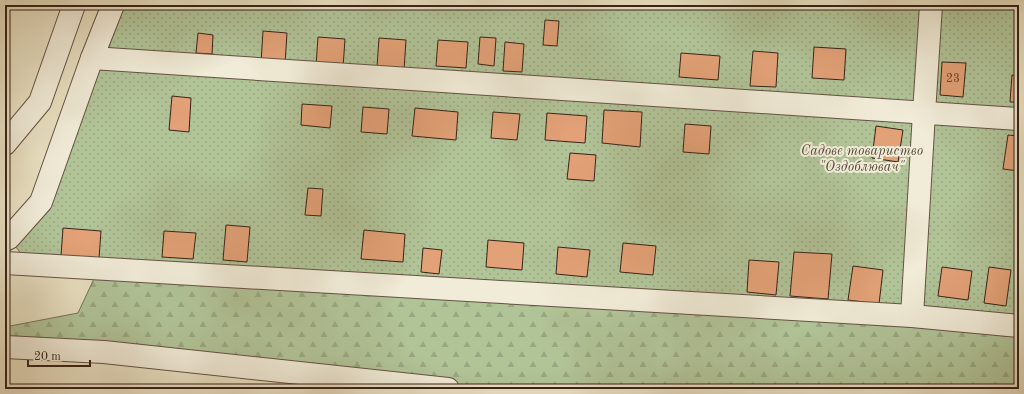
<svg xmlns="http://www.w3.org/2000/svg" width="1024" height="394" font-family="'Old Standard TT',serif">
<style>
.forest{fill:url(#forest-firs);stroke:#747459}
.park{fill:url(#park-dots);stroke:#747459}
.building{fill:#e3a177;stroke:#38231a}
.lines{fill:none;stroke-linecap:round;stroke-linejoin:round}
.minor-casing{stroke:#645244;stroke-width:24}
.minor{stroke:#f1ecd8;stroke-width:22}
.labels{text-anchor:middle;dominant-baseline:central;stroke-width:4;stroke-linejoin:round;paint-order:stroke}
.number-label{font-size:12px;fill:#634231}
.park-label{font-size:14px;font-style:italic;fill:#564b3a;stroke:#f1ecd8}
</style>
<defs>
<pattern id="forest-firs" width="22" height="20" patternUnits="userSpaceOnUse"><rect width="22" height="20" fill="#b1c498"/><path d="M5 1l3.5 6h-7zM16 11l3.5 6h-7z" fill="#99a882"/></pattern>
<pattern id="park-dots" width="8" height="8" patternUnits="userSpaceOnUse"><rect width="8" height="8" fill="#b1c498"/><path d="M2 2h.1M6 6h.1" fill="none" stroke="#99a882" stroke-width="1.8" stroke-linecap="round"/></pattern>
</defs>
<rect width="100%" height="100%" fill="#e9e1c3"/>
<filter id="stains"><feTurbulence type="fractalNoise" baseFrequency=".005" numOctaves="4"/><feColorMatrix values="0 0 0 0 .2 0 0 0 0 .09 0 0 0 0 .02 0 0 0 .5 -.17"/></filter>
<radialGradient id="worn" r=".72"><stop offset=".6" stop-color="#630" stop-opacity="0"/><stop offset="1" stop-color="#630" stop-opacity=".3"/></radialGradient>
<polygon class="forest" points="99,268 1019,326 1019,389 448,389 5,347 5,327 78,313"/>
<polygon class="park" points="113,5 1019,5 1019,326 29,264 9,238 41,202"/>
<g class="building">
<polygon points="887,5 914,5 914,7"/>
<polygon points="545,20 559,21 557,46 543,45"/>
<polygon points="263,31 287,33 285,64 261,62"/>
<polygon points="198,33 213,35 212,54 196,53"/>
<polygon points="318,37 345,39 343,68 316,66"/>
<polygon points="480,37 496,38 494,66 478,64"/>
<polygon points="379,38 406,40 404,70 377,67"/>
<polygon points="438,40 468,42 466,68 436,66"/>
<polygon points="505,42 524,44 522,72 503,71"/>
<polygon points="814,47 846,49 844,80 812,78"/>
<polygon points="753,51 778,53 776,87 750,86"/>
<polygon points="681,53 720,56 718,80 679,77"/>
<polygon points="942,62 966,63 963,97 940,95"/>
<polygon points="1012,75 1019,76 1019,102 1010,102"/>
<polygon points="172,96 191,98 189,132 169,130"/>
<polygon points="302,104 332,106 330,128 301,125"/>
<polygon points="363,107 389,109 387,134 361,132"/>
<polygon points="415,108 458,112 456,140 412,136"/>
<polygon points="604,110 642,112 640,147 602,143"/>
<polygon points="493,112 520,114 517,140 491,138"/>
<polygon points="547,113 587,116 585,143 545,140"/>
<polygon points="685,124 711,126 709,154 683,152"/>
<polygon points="876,126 903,130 898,162 872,158"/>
<polygon points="1008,135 1019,136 1019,171 1003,169"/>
<polygon points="570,153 596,155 594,181 567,179"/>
<polygon points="308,188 323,189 321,216 305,215"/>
<polygon points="226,225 250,227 247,262 223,260"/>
<polygon points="63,228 101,231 99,259 61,256"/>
<polygon points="364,230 405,234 403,262 361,259"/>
<polygon points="164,231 196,233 193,259 162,257"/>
<polygon points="488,240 524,243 522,270 486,267"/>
<polygon points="623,243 656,246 653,275 620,272"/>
<polygon points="558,247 590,250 587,277 556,274"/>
<polygon points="423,248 442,250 439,274 421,272"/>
<polygon points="794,252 832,254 828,299 790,296"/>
<polygon points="749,260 779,262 776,295 747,292"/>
<polygon points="853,266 883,270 879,304 848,300"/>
<polygon points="942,267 972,271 968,300 938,296"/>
<polygon points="989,267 1011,270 1006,306 984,303"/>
</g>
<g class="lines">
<g class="minor-casing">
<g id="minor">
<polyline points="92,58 1019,119"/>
<polyline points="5,144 40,102 74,5"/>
<polyline points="5,240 9,238 41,202 92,58 113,5"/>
<polyline points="5,263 912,316 1019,326"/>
<polyline points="912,316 924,113 931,5"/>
<polyline points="5,347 104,352 448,389"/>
</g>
</g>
<use href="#minor" class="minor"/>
</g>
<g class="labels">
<g class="number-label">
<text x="953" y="79">23</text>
</g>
<g class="park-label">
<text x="862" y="151">Садове товариство<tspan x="862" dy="16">"Оздоблювач"</tspan></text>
</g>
</g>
<rect width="1024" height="394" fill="none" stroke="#e9e1c3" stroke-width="20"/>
<rect x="6" y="6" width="1012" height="382" fill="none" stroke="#38231a" stroke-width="2"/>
<rect x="10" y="10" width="1004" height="374" fill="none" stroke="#38231a"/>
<path d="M28 360v6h62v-6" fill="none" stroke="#38231a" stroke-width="2"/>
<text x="34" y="360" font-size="12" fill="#38231a" stroke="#f1ecd8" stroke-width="3" paint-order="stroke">20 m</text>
<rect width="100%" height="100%" filter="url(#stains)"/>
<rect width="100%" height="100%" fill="url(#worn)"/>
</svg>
